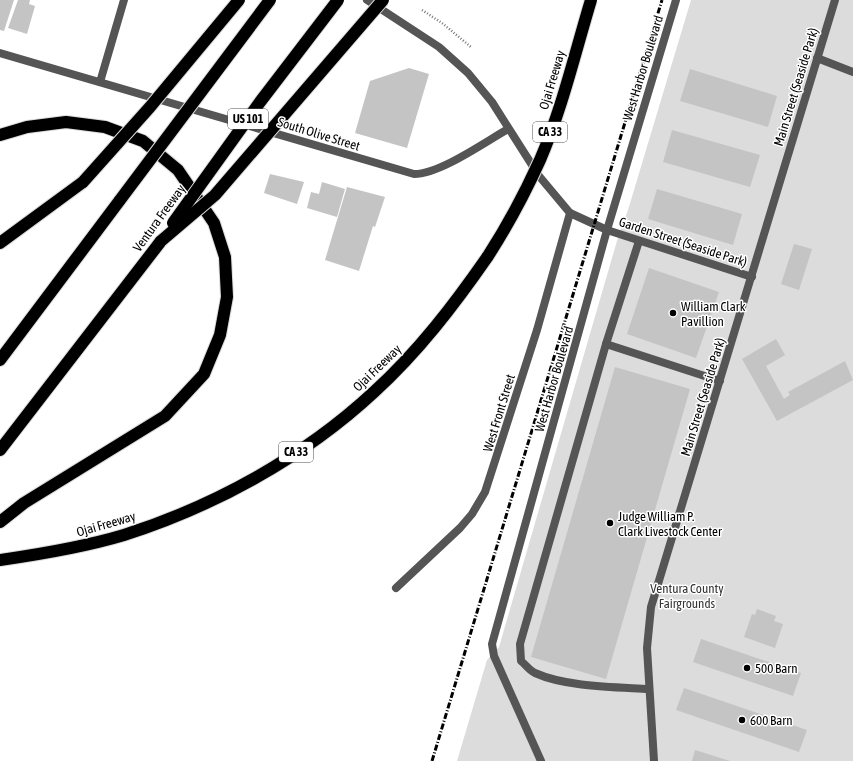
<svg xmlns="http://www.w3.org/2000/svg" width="853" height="761" font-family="'Asap Condensed',sans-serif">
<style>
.green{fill:#dcdcdc}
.building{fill:#c4c4c4}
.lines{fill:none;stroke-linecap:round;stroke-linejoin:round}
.motorway-casing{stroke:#dbdbdb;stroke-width:14}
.path{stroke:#777;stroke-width:2.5;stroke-dasharray:1 2;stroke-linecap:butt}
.service{stroke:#555;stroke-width:8}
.minor{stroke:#555;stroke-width:8}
.motorway{stroke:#000;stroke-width:12}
.rail{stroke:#000;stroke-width:3;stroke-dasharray:6 2 1 2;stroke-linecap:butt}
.motorway-bridge-casing{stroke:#dbdbdb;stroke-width:14;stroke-linecap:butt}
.motorway-bridge{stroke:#000;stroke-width:12}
.poi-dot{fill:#000;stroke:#fff;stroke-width:1.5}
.labels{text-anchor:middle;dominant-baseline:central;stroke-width:3;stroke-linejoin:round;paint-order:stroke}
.shield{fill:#fff;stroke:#4c4c4c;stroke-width:1}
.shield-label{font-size:12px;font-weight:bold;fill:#000}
.street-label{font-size:13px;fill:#000;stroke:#fff}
.poi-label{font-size:13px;fill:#000;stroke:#fff;text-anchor:start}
.park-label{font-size:13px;fill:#333;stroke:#fff}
</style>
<rect width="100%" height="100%" fill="#fff"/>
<polygon class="green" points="691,0 853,0 853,761 457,761 487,660 499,647 619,234 628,210"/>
<g class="building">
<polygon points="0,0 14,0 4,31 0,30"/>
<polygon points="18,0 30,0 29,4 35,6 27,34 8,28"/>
<polygon points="409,68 429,74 407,148 355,133 370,81"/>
<polygon points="690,69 777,96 768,127 680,101"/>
<polygon points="672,130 760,155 750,187 663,162"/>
<polygon points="270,174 304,182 297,204 264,193"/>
<polygon points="322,182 345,189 337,217 307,208 311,192 319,194"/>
<polygon points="347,187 385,197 375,227 373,226 359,271 325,260"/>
<polygon points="657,189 742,214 733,245 648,219"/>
<polygon points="794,244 812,249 799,290 781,284"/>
<polygon points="649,268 719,292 696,358 627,334"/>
<polygon points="776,339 785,355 766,366 784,399 790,395 788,392 845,361 853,380 777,421 742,359"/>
<polygon points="615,367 690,389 606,679 531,657"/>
<polygon points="757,609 776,616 774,621 783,624 775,648 744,637 752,614 755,615"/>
<polygon points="701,639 801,673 793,696 693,662"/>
<polygon points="684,688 807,730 799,752 676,710"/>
<polygon points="695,750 730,761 692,761"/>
</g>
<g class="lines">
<g class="motorway-casing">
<g id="motorway">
<polyline points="0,135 27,127 66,122 105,127 143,141 178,170 214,223 225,257 227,297 220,335 204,374 165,416 24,503 0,522"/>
<polyline points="0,243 83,182"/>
<polyline points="0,360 120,200"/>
<polyline points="0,450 161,241"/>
<path d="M0 560C42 554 84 547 124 535 215 506 304 457 374 392 418 352 454 305 488 256"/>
</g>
</g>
<polyline class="path" points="422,10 442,23 471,47"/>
<g class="service">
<polyline points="817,58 853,72"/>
<polyline points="100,82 124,0"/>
<polyline points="570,213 607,230 752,277"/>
<polyline points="639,241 606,344 720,381"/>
<path d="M606 344 520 644 521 661C526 665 530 671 535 673 566 687 615 687 649 689"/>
<polyline points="541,761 494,656 492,644 607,230 676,0"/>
<polyline points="654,761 647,648 651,607 835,0"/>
</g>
<g class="minor">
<polyline points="367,0 439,47 468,73 492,102 539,176 570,213 537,330 485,492 472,514 460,528 396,588"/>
<path d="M0 53 414 174C440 174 485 142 508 129"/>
</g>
<use href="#motorway" class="motorway"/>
<polyline class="rail" points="432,761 662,0"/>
<g class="motorway-bridge-casing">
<g id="motorway-bridge">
<polyline points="83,182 150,107 239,0"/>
<polyline points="120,200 270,0"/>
<polyline points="173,223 260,102 338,0"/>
<polyline points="161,241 215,195 383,0"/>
<path d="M488 256C508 225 525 193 540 160 562 109 575 53 591 0"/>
</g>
</g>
<use href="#motorway-bridge" class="motorway-bridge"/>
</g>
<g class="poi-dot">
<circle cx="673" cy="313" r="4"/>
<circle cx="610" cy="523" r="4"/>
<circle cx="747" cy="668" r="4"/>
<circle cx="742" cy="720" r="4"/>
</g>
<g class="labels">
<g class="shield">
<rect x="228" y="109" width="40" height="20" rx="3"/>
<rect x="533" y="122" width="34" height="20" rx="3"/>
<rect x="279" y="442" width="34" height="20" rx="3"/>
</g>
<g class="shield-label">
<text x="248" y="119">US 101</text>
<text x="550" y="132">CA 33</text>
<text x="296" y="452">CA 33</text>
</g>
<g class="street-label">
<text transform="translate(643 68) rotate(-73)">West Harbor Boulevard</text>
<text transform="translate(552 80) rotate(-73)">Ojai Freeway</text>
<text transform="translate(796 87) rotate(-73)">Main Street (Seaside Park)</text>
<text transform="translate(319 134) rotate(17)">South Olive Street</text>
<text transform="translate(159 218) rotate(-54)">Ventura Freeway</text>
<text transform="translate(683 242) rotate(18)">Garden Street (Seaside Park)</text>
<text transform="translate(377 368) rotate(-44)">Ojai Freeway</text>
<text transform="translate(554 379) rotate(-74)">West Harbor Boulevard</text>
<text transform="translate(703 397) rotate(-73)">Main Street (Seaside Park)</text>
<text transform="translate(499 413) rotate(-73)">West Front Street</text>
<text transform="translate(106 524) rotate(-16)">Ojai Freeway</text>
</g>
<g class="poi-label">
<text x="681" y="306">William Clark<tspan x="681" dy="15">Pavillion</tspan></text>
<text x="618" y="516">Judge William P.<tspan x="618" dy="15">Clark Livestock Center</tspan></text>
<text x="755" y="668">500 Barn</text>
<text x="750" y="720">600 Barn</text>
</g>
<g class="park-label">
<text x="687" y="588">Ventura County<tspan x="687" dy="15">Fairgrounds</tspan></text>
</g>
</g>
</svg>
